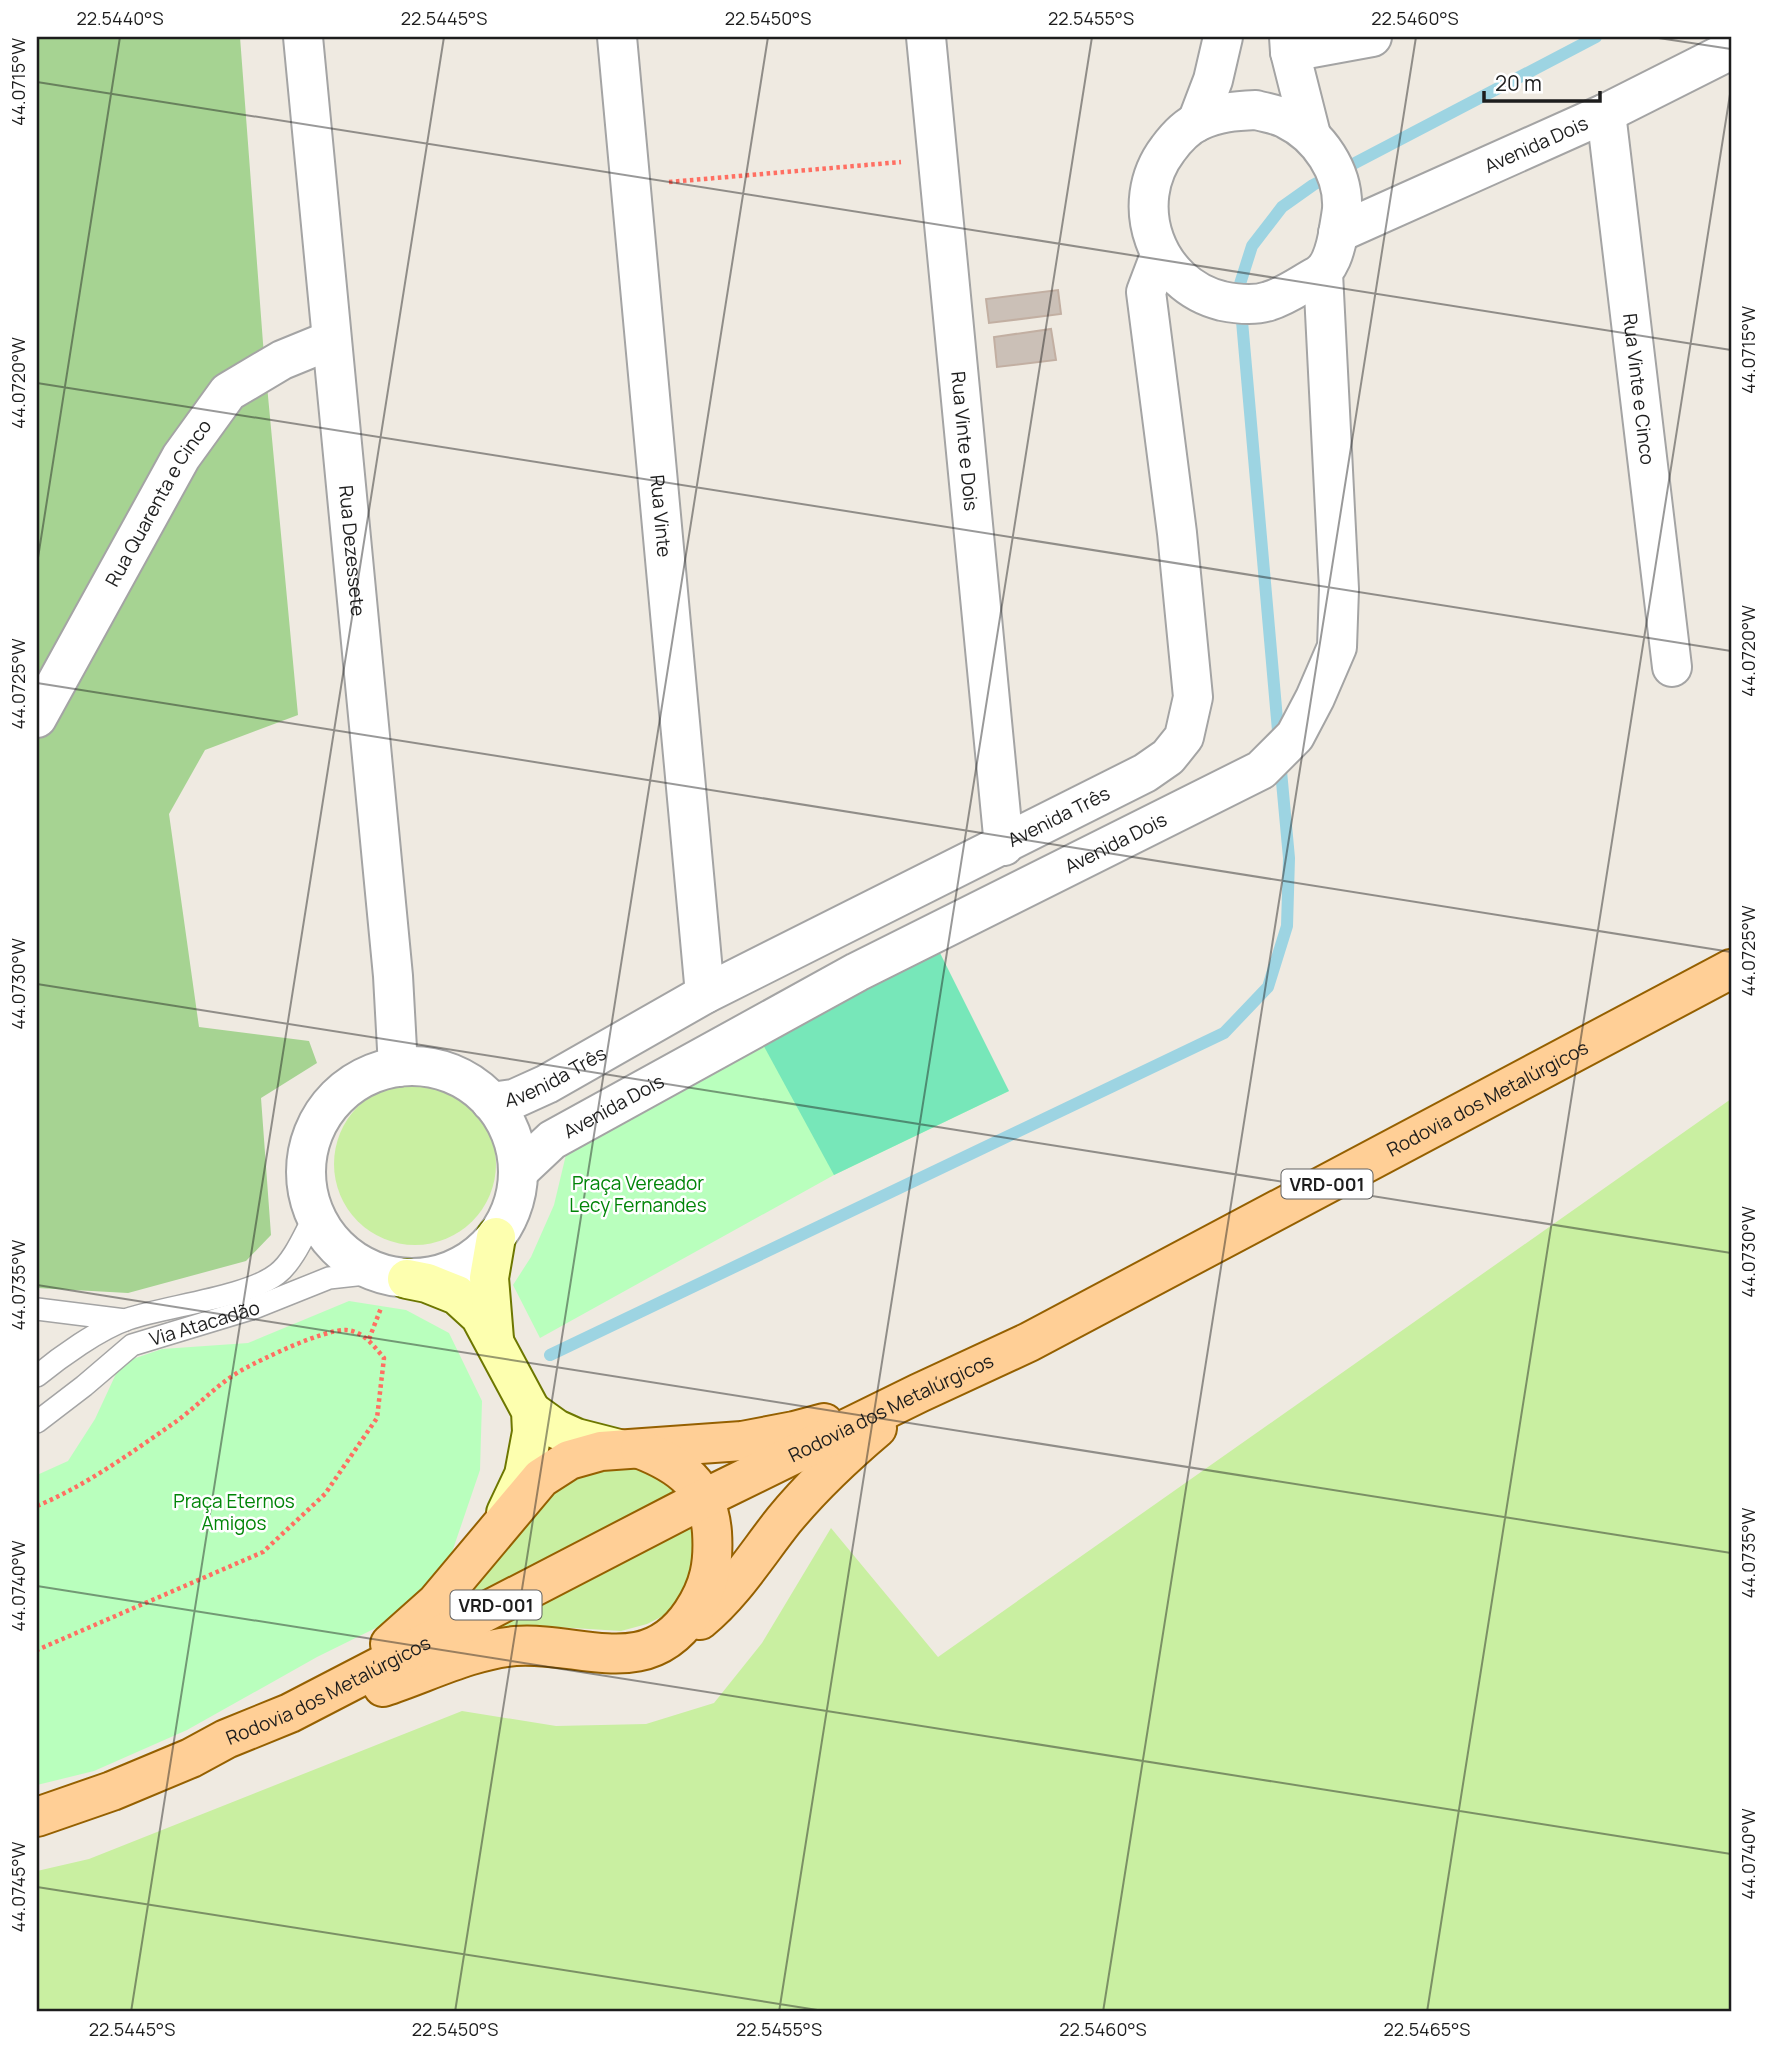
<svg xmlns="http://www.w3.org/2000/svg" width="1768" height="2049" font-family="Manrope,sans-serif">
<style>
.grass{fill:#c9efa1}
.forest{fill:#a6d392}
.park{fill:#b9ffbd}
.pitch{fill:#77e7b9}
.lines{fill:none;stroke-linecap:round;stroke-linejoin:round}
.stream{stroke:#9dd4e2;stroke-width:12}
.building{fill:#cbc0b7;stroke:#c2afa2;stroke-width:2}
.lane-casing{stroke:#a4a4a4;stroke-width:24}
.street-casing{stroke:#a4a4a4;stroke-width:42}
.secondary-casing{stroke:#6d7700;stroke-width:42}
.primary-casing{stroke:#956000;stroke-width:42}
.path{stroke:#ff6f62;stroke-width:4.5;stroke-dasharray:3.5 3.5;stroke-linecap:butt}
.lane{stroke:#fff;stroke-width:21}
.street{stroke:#fff;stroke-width:38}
.secondary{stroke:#fdffaf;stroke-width:38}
.primary{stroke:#ffcf96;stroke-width:38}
.ticks{fill:none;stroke:#1d1d1d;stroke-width:2;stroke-opacity:0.45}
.labels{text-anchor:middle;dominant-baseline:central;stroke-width:5;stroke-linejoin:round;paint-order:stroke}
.shield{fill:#fff;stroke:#616161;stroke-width:2}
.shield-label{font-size:18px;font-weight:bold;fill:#1d1d1d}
.street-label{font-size:19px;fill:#1d1d1d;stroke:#fff}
.park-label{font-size:19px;fill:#018508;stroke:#fff}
.neatline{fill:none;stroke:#1d1d1d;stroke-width:2.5}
.ticks-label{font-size:18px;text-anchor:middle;fill:#1d1d1d}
</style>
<rect width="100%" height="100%" fill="#efeae1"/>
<g class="grass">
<circle cx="415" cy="1164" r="81"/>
<polygon points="1731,1099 1731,2012 37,2012 37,1871 89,1859 462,1711 556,1726 646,1724 714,1703 762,1643 831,1528 938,1657"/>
<polygon points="630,1462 688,1494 451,1611 560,1480"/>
<polygon points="698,1515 700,1559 673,1609 661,1617 647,1624 621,1631 525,1625 495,1630 453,1642"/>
</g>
<polygon class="forest" points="37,37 240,37 263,343 298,715 205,750 169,814 199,1027 309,1041 317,1063 261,1098 271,1235 246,1261 128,1293 37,1288"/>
<g class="park">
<polygon points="761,1041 1009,1091 834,1175 540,1338 513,1285 531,1257 554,1205 569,1142"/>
<polygon points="349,1301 406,1310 449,1333 482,1401 480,1470 448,1564 396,1618 317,1657 187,1730 94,1771 37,1785 37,1475 68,1461 95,1419 121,1363 162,1349 248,1343"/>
</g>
<polygon class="pitch" points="939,951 1009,1091 834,1175 761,1041"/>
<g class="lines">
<g class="stream">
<polyline points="1279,742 1239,287 1252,246 1282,207 1313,185 1596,37"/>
<polyline points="550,1355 1224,1033 1268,987 1287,926 1289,858 1280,760"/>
</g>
</g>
<g class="building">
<polygon points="1058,290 1061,314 989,323 986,299"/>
<polygon points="1051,329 1056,360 997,367 994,337"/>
</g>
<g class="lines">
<g class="lane-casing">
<g id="lane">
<polyline points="37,1309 125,1320"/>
<path d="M37 1376C60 1357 99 1329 128 1319 167 1306 248 1297 277 1274 294 1261 305 1233 315 1215"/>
<path id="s1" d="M37 1422 84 1386 132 1345 254 1308 329 1278 365 1274 392 1277"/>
</g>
</g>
<g class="street-casing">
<g id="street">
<path id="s2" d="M303 37 393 976 398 1067"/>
<path id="s3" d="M617 37 705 994"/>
<path id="s4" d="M926 37 1004 846"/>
<polyline points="1289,37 1290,52 1311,135"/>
<polyline points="1290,52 1372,37"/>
<path d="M1256 110C1266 113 1277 114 1286 119 1319 135 1344 172 1342 209 1341 218 1339 227 1338 235 1335 250 1330 269 1317 276 1302 284 1286 296 1269 301 1255 306 1237 304 1222 301 1156 285 1126 204 1168 149 1176 138 1186 127 1199 121 1218 112 1235 111 1256 110Z"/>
<path id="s5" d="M1606 113 1672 667"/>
<polyline points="1197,122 1213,80 1223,37"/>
<path id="s6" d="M1338 233 1606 113 1731 50"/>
<path id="s7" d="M37 718 181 457 228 392 282 360 331 340"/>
<circle cx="412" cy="1172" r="106"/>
<path id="s8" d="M491 1102 514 1099 547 1084 705 994 1145 773 1168 757 1184 737 1193 697 1177 533 1146 292 1160 255"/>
<path id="s9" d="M518 1172 552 1140 857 972 1261 770 1295 736 1315 698 1337 647 1339 589 1323 273"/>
</g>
</g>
<g class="secondary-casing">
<g id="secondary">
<polyline points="407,1279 427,1283 457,1295 480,1316 531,1411 532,1432 524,1475 506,1513"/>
<polyline points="494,1339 489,1278 496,1237"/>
<polyline points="531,1411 556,1429 576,1438 619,1449"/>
</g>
</g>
<g class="primary-casing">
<g id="primary">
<path d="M700 1620C734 1592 757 1554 784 1520 812 1486 844 1456 877 1428"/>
<polyline points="390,1644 436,1603 541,1478 569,1460 601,1451 742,1441 794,1431 824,1423"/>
<path d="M383 1687C426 1673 470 1650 515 1646 581 1641 646 1682 692 1613 710 1586 714 1563 712 1532 708 1485 681 1465 640 1449"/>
<path id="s10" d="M37 1817 112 1791 191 1758 226 1739 290 1713 703 1499 919 1393 1029 1342 1731 969"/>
</g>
</g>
<g class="path">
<polyline points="669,182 901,162"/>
<polyline points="369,1339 381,1308"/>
<path d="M37 1506C85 1486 131 1453 174 1423 197 1407 217 1384 242 1370 264 1358 322 1330 346 1330 363 1331 374 1346 384 1358L377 1418 325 1494 263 1552 37 1650"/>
</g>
<use href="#lane" class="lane"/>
<use href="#street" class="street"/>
<use href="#secondary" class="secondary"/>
<use href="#primary" class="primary"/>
</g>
<path class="ticks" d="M1652 37 1731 49M37 82 1731 350M37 383 1731 651M37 564 120 37M37 683 1731 952M37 984 1731 1253M37 1285 1731 1553M37 1586 1731 1854M37 1887 830 2012M131 2012 444 37M455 2012 768 37M779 2012 1092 37M1103 2012 1416 37M1427 2012 1731 88"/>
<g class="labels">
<g class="shield">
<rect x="1281.5" y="1169.5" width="91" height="29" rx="5"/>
<rect x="450.5" y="1590.5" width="91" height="29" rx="5"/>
</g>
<g class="shield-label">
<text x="1327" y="1184">VRD-001</text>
<text x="496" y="1605">VRD-001</text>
</g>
<g class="street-label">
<text stroke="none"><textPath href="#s6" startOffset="217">Avenida Dois</textPath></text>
<text stroke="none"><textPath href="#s5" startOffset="278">Rua Vinte e Cinco</textPath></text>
<text stroke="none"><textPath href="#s4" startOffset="406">Rua Vinte e Dois</textPath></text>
<text stroke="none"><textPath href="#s7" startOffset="247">Rua Quarenta e Cinco</textPath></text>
<text stroke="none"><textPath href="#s3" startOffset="481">Rua Vinte</textPath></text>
<text stroke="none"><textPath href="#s2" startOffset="516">Rua Dezessete</textPath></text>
<text stroke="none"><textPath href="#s8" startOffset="637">Avenida Três</textPath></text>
<text stroke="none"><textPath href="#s9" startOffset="684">Avenida Dois</textPath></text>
<text stroke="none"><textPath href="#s8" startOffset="70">Avenida Três</textPath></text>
<text stroke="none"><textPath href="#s10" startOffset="1620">Rodovia dos Metalúrgicos</textPath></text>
<text stroke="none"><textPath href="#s9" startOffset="117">Avenida Dois</textPath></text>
<text stroke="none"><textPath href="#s1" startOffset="198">Via Atacadão</textPath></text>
<text stroke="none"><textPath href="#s10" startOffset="948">Rodovia dos Metalúrgicos</textPath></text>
<text stroke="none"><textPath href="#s10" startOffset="318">Rodovia dos Metalúrgicos</textPath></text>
</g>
<g class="park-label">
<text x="638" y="1183">Praça Vereador<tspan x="638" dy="22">Lecy Fernandes</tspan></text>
<text x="234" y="1501">Praça Eternos<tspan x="234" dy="22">Amigos</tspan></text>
</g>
</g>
<rect width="1768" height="2049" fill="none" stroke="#ffffff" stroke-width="77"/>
<path d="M1484 91v10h116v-10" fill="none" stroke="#1d1d1d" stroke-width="3.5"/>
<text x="1495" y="91" font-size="21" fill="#1d1d1d" stroke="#ffffff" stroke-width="5" paint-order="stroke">20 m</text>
<rect x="38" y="38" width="1692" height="1972" class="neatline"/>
<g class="ticks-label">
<text x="120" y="25">22.5440°S</text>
<text x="444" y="25">22.5445°S</text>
<text x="768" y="25">22.5450°S</text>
<text x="1091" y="25">22.5455°S</text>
<text x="1415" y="25">22.5460°S</text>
<text transform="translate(19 82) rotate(-90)" y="6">44.0715°W</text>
<text transform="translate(1749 350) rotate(-90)" y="6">44.0715°W</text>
<text transform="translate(19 383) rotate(-90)" y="6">44.0720°W</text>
<text transform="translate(1749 651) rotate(-90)" y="6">44.0720°W</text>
<text transform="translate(19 684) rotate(-90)" y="6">44.0725°W</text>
<text transform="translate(1749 951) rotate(-90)" y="6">44.0725°W</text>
<text transform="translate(19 984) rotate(-90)" y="6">44.0730°W</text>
<text transform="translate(1749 1252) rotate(-90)" y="6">44.0730°W</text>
<text transform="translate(19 1285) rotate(-90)" y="6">44.0735°W</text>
<text transform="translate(1749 1553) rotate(-90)" y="6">44.0735°W</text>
<text transform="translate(19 1586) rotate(-90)" y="6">44.0740°W</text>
<text transform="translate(1749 1854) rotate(-90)" y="6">44.0740°W</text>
<text transform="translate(19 1887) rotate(-90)" y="6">44.0745°W</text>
<text x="132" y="2036">22.5445°S</text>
<text x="455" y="2036">22.5450°S</text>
<text x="779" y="2036">22.5455°S</text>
<text x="1103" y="2036">22.5460°S</text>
<text x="1427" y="2036">22.5465°S</text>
</g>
</svg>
